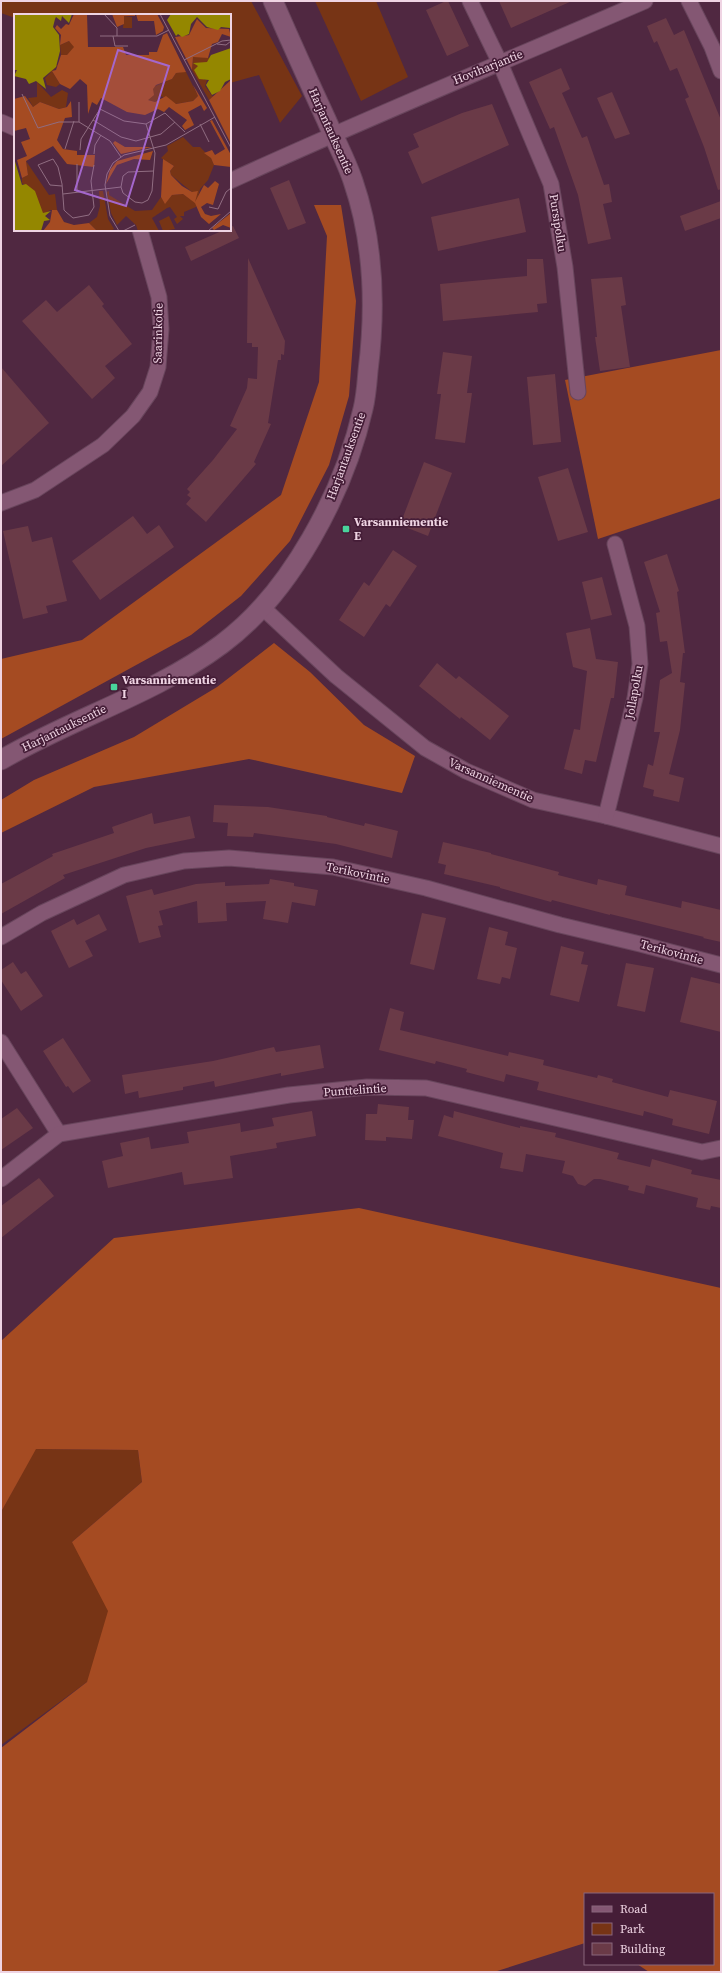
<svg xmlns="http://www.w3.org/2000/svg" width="722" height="1973" font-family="'Source Serif 4',serif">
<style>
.green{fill:#773415}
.forest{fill:#a54b22}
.building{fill:#6a3a47}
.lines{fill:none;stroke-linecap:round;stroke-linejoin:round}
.minor-casing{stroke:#68455c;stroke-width:17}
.tertiary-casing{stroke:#68455c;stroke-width:21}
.minor{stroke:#845773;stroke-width:15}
.tertiary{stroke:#845773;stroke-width:19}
.poi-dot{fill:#49d49c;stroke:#451d37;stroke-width:1.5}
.labels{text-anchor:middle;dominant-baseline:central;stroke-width:3.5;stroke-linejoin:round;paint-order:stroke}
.street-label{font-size:12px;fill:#efd4e3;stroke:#451d37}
.poi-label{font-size:12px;font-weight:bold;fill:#efd4e3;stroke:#451d37;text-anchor:start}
.inset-road{fill:none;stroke:#906d82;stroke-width:1}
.view{fill:#a467cc;fill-opacity:0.15;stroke:#a467cc;stroke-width:2}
.inset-edge{fill:none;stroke:#efd4e3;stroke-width:2}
</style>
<rect width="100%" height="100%" fill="#502841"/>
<g class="green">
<polygon points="1,1 251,1 302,96 280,123 259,75 230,83 230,15 15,15 15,18 1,13"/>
<polygon points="315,1 376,1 408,77 361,101"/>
<polygon points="35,1449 138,1450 142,1482 72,1542 195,1565 87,1682 1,1745 1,1512"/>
</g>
<g class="forest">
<polygon points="314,205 341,205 356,301 349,396 329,465 290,541 241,596 191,635 1,739 1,659 82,640 281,495 319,382 327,236"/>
<polygon points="721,350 721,498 598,539 565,380"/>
<polygon points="274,643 310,672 364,725 415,756 402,793 249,759 94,787 1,833 1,800 34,780 134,737 217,687"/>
<polygon points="359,1208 721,1288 721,1972 649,1972 637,1964 713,1964 713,1894 585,1894 585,1943 494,1972 1,1972 1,1748 87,1682 108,1611 72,1542 142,1482 138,1450 36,1449 1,1512 1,1341 114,1238"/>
</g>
<g class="building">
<polygon points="446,1 448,1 469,46 447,56 426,10"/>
<polygon points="499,1 572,1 511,28"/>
<polygon points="666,18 674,35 684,30 721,120 721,189 718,190 704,147 685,99 689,97 677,68 670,71 657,41 654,43 647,26"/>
<polygon points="561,68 570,89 562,93 582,138 587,136 604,185 609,184 612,202 603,204 611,239 588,244 578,195 554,127 550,129 529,82"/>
<polygon points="612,92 630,134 615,139 597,98"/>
<polygon points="492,104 509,145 422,184 408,152 419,147 413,134 462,113"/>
<polygon points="289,180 306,223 288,230 270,188"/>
<polygon points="519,198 526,232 438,251 431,217"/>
<polygon points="721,201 721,218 685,231 680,216"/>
<polygon points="233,226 239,238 191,261 185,247 224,230 230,230 230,227"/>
<polygon points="248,258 285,341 284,355 281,354 281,360 278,360 268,423 271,424 254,462 256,464 206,522 186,504 191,498 187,495 190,492 187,489 213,460 237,429 230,426 247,388 248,378 257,379 258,347 252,347 252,343 247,343"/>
<polygon points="527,259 543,259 547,303 537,304 538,312 443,321 440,284 527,276"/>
<polygon points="622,277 626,305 621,306 630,367 600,371 595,337 597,337 591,279"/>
<polygon points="89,285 104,304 102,306 132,344 105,366 115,378 92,399 22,321 46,300 57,312"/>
<polygon points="443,352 472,356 467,393 472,393 465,443 435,439 441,394 437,394"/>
<polygon points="1,367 49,423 1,466"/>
<polygon points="555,374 561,442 533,445 527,377"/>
<polygon points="424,462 452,473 428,536 400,525"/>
<polygon points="568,468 588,532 558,541 538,477"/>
<polygon points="133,516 147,534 159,525 174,547 100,600 72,561"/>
<polygon points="28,526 32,542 52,537 67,601 46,606 48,613 23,619 3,531"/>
<polygon points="393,550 417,566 390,607 386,604 364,637 339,620 364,582 369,586"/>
<polygon points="667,554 679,591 677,592 685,653 683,653 680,682 685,683 680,730 669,774 684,778 679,802 653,796 654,790 643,787 648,764 653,766 660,732 654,732 660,680 672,673 667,641 660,642 656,613 660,612 644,562"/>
<polygon points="602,577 612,615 591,620 582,582"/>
<polygon points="590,628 596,659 618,662 614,698 611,698 596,762 585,760 582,774 564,769 574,729 580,730 587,671 573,667 566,633"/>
<polygon points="437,663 456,679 459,676 509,716 490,740 461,717 460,719 419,686"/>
<polygon points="214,805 268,807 327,816 327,817 364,826 365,823 398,831 392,858 336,844 254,833 253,837 227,836 228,823 213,822"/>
<polygon points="152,813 154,824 190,816 195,838 146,848 63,875 65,878 1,914 1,884 53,856 52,854 114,833 112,827"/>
<polygon points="443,842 491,853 491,854 559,872 558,875 597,885 598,879 627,886 625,895 681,908 682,901 721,910 721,942 703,938 704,937 610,914 610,915 552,900 551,902 500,888 500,887 444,874 446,865 438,863"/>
<polygon points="270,879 294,883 294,886 318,890 315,906 292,902 288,923 263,919 266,901 226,903 227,921 198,923 197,901 159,911 163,925 158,926 161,937 139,943 126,896 152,889 154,895 196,884 225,882 225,886 269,884"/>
<polygon points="422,913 446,918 434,970 410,964"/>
<polygon points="99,914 107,930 85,941 93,956 69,968 51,931 74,919 77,925"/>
<polygon points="489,927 508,932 505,945 517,948 510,979 502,977 500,984 477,979"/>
<polygon points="561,946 584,952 581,964 588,965 579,1002 550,995"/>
<polygon points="13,962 21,974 26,971 43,996 21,1011 1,980 1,970"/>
<polygon points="626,963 654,968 645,1012 617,1006"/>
<polygon points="691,977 721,984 721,1032 680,1022"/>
<polygon points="390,1008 404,1012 400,1030 508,1056 509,1052 544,1060 543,1065 597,1078 598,1075 613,1079 612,1082 668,1097 670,1090 717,1101 709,1134 672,1125 673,1119 644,1111 643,1116 537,1090 539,1082 506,1074 504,1082 466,1072 467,1069 436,1061 435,1064 379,1050"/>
<polygon points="63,1038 91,1081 73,1093 68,1086 66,1087 43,1051"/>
<polygon points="320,1045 324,1068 281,1076 281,1073 215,1087 214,1081 183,1087 183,1090 139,1098 138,1091 125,1094 122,1075 213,1061 274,1047 276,1052"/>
<polygon points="378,1104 409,1107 408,1120 414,1120 412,1139 386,1137 386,1141 365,1140 366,1114 377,1114"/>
<polygon points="17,1108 33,1128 1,1150 1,1119"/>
<polygon points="312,1111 316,1136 276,1143 277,1148 230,1156 233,1178 184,1185 182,1172 108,1188 102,1161 123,1156 120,1143 149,1137 151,1149 189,1143 187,1132 240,1123 241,1132 274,1126 272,1118"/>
<polygon points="454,1111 520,1128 520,1126 556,1133 555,1137 619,1153 617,1159 650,1167 652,1159 692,1170 691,1174 721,1180 721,1208 711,1206 710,1210 696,1207 698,1198 646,1185 644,1194 628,1190 629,1186 600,1179 594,1179 585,1186 578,1184 573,1176 562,1173 565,1161 526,1154 523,1172 500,1168 503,1153 438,1136 444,1115 453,1118"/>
<polygon points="39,1178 54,1196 1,1238 1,1206"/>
</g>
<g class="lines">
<g class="minor-casing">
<g id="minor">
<polyline points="470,1 500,63 551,184 565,267 578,392"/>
<polyline points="689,1 712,47 721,71"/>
<polyline points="1,122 15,128"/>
<path d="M230 181C367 118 506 61 645 1"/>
<polyline points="1,503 35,490 103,445 133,416 150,392 158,367 161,329 159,297 140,230"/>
<polyline points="263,608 336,676 425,748 466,771 533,800 606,816 721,846"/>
<polyline points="606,816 635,698 640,664 637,626 615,544"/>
<polyline points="1,937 42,913 124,875 184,861 229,858 333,867 426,888 560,925 640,944 721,965"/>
<polyline points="1,1042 59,1134"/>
<polyline points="1,1179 59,1134 289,1095 367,1087 426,1088 702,1152 721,1148"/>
</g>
</g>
<g class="tertiary-casing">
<path id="tertiary" d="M1 760C73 718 155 694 222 644 291 593 344 492 363 409 366 397 367 383 368 371 376 307 374 242 353 181 346 160 335 140 326 119 308 80 290 40 273 1"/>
</g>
<use href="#minor" class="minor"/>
<use href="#tertiary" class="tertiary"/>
</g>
<g class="poi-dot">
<rect x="342" y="525" width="8" height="8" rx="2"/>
<rect x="110" y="683" width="8" height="8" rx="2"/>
</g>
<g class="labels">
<g class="street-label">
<text transform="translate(488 67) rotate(-22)">Hoviharjantie</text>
<text transform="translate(331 131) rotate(66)">Harjantauksentie</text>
<text transform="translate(558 223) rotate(81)">Pursipolku</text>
<text transform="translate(158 333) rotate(-89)">Saarinkotie</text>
<text transform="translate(346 456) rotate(-70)">Harjantauksentie</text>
<text transform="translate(634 692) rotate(-80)">Jollapolku</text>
<text transform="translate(64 728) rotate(-26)">Harjantauksentie</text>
<text transform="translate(491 780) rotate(24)">Varsanniementie</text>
<text transform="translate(358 873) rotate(12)">Terikovintie</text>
<text transform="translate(672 952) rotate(15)">Terikovintie</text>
<text transform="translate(355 1090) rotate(-4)">Punttelintie</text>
</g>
<g class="poi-label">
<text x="354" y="522">Varsanniementie<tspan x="354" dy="14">E</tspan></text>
<text x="122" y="680">Varsanniementie<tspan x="122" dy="14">I</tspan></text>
</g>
</g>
<g transform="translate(14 14)">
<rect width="217" height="217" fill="#502841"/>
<path d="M110 2 118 3V14H109ZM55 27 60 31V35L53 41H47L46 31ZM184 42 196 44 190 66H193L191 72 199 83 195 86 178 56 179 43ZM35 49 44 51 38 57 46 70 42 73 33 71 31 64 37 58ZM167 58H172L184 82 179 87 162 90 147 82 141 88 134 86V75L158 65 162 59ZM23 68 37 83 48 76 54 79 52 93 45 95 26 88 19 93 14 84 23 83ZM169 123 179 133H186L197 144 200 151 194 166 186 175 182 193 170 198V202H166L169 205 163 210 160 205 163 203 156 193 153 194 138 204 145 217H124L122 211 112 202 103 211 97 199 93 178 95 177V181L121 197 138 196 147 183 151 189 158 181 169 180 181 188 178 178 157 161 156 157 160 152 147 144 154 137 153 132ZM12 147 35 181 41 180 43 196H36L28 202 16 174 8 169V164L14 161ZM85 177H89L94 205 100 215 96 217H83L75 209 83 203 86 192ZM155 202 161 215 149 217 145 207Z" fill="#773415"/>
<path d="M60 0H73L74 33H109L112 41H135V38H143L149 21 153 19 172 58 162 59 158 65 142 71 139 75 140 81 134 86 141 88 152 82 162 90 179 87 184 82 179 71 193 94 190 97 187 91 174 98 180 111 171 116 168 112 173 106 155 93 150 98 144 95 131 101 113 98 87 84 83 91 78 88 74 100 73 71 66 65 56 75 46 70 38 57 42 56 47 41H53L60 33 55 27 46 31 47 21 41 14 43 11 47 15 52 10 55 11ZM98 0H121V2H110V10L103 13ZM122 0H143L150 13 149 17 142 21 140 7H124ZM183 5 192 14 215 15 217 23 208 20 204 28 198 30 194 44 179 43 178 56 161 23 175 21ZM217 66V130L195 86ZM11 82 19 93 26 88 45 95 53 93 57 87 58 103 51 104 43 126 49 135 63 137V141H81L80 153 53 150 39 132 12 147 14 161 8 164 3 146 13 142 7 128 16 125 12 114 0 117V85ZM198 106 217 141V153L200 151 197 144 190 139 198 136 201 141 211 135 196 107ZM101 127 111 133H138L107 140 99 129ZM139 137 136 146 120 145 103 151 92 170 96 156 103 147ZM149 145 160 152 156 157 157 161 168 172 178 178 184 177 181 188 190 171 194 174 201 167 205 170 199 191 193 189 187 193 191 200 197 202 207 200 195 210 187 203 181 189 169 180 158 181 151 190 147 183ZM38 196H43L50 208 60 211 75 209 83 217H29L36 208ZM217 199V214L209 211 200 216 198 214Z" fill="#a54b22"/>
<path d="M0 0H58L55 9 48 2 47 7 42 3 41 5 39 13 45 21 46 37 42 53 29 64 32 75 22 67 15 70 12 65 0 62 3 56H0ZM157 0H217V18L216 14 207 13 204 16 193 13 183 3 177 10 175 20 168 23 164 20 162 22 153 6ZM217 34V65L211 68 206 77 198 81 192 71 195 66 185 65 180 56 184 52 179 49 193 48 197 41ZM0 144 8 171 12 170 21 177 29 199 37 197 31 202 36 206 30 207 27 217H0Z" fill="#948700"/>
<path class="inset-road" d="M90 0 103 14V22M146 0 217 134M86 22H143L155 16M99 22 101 32H114M203 30 212 31 217 27M170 46 208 27 217 26M8 80 24 114 45 108H65L96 127 107 143M65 88V108M79 106 107 123 122 127 147 120 161 108M186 110 195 128M51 135 60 107M66 136 67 125 86 95 110 107 132 110 151 99 171 118M80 140 81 131 87 121M63 150V178M48 172 36 171 24 151 39 145 44 153 48 170 50 196 52 198 59 204 75 201 80 193 77 167 80 151M107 173 109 162 114 158 140 157M49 180 107 173 109 179 121 188 128 189 134 186 138 177 141 139 132 110M195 193 204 195 212 178 217 174M105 217 96 202 91 171 93 160 99 149 110 141 152 131 201 103M109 217 121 211M194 217 217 197"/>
<path class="view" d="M104 36 155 52 112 192 61 176Z"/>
<rect width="217" height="217" class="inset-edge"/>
</g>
<rect width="722" height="1973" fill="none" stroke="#efd4e3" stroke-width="4"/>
<rect x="584" y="1893" width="130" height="72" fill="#451d37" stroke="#89667c"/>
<rect x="592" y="1906" width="20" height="6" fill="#845773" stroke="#89667c"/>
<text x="620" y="1913" font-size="12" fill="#efd4e3">Road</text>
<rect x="592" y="1923" width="20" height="12" fill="#773415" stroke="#89667c"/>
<text x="620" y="1933" font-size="12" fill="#efd4e3">Park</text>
<rect x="592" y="1943" width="20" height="12" fill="#6a3a47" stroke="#89667c"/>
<text x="620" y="1953" font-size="12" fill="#efd4e3">Building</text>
</svg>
